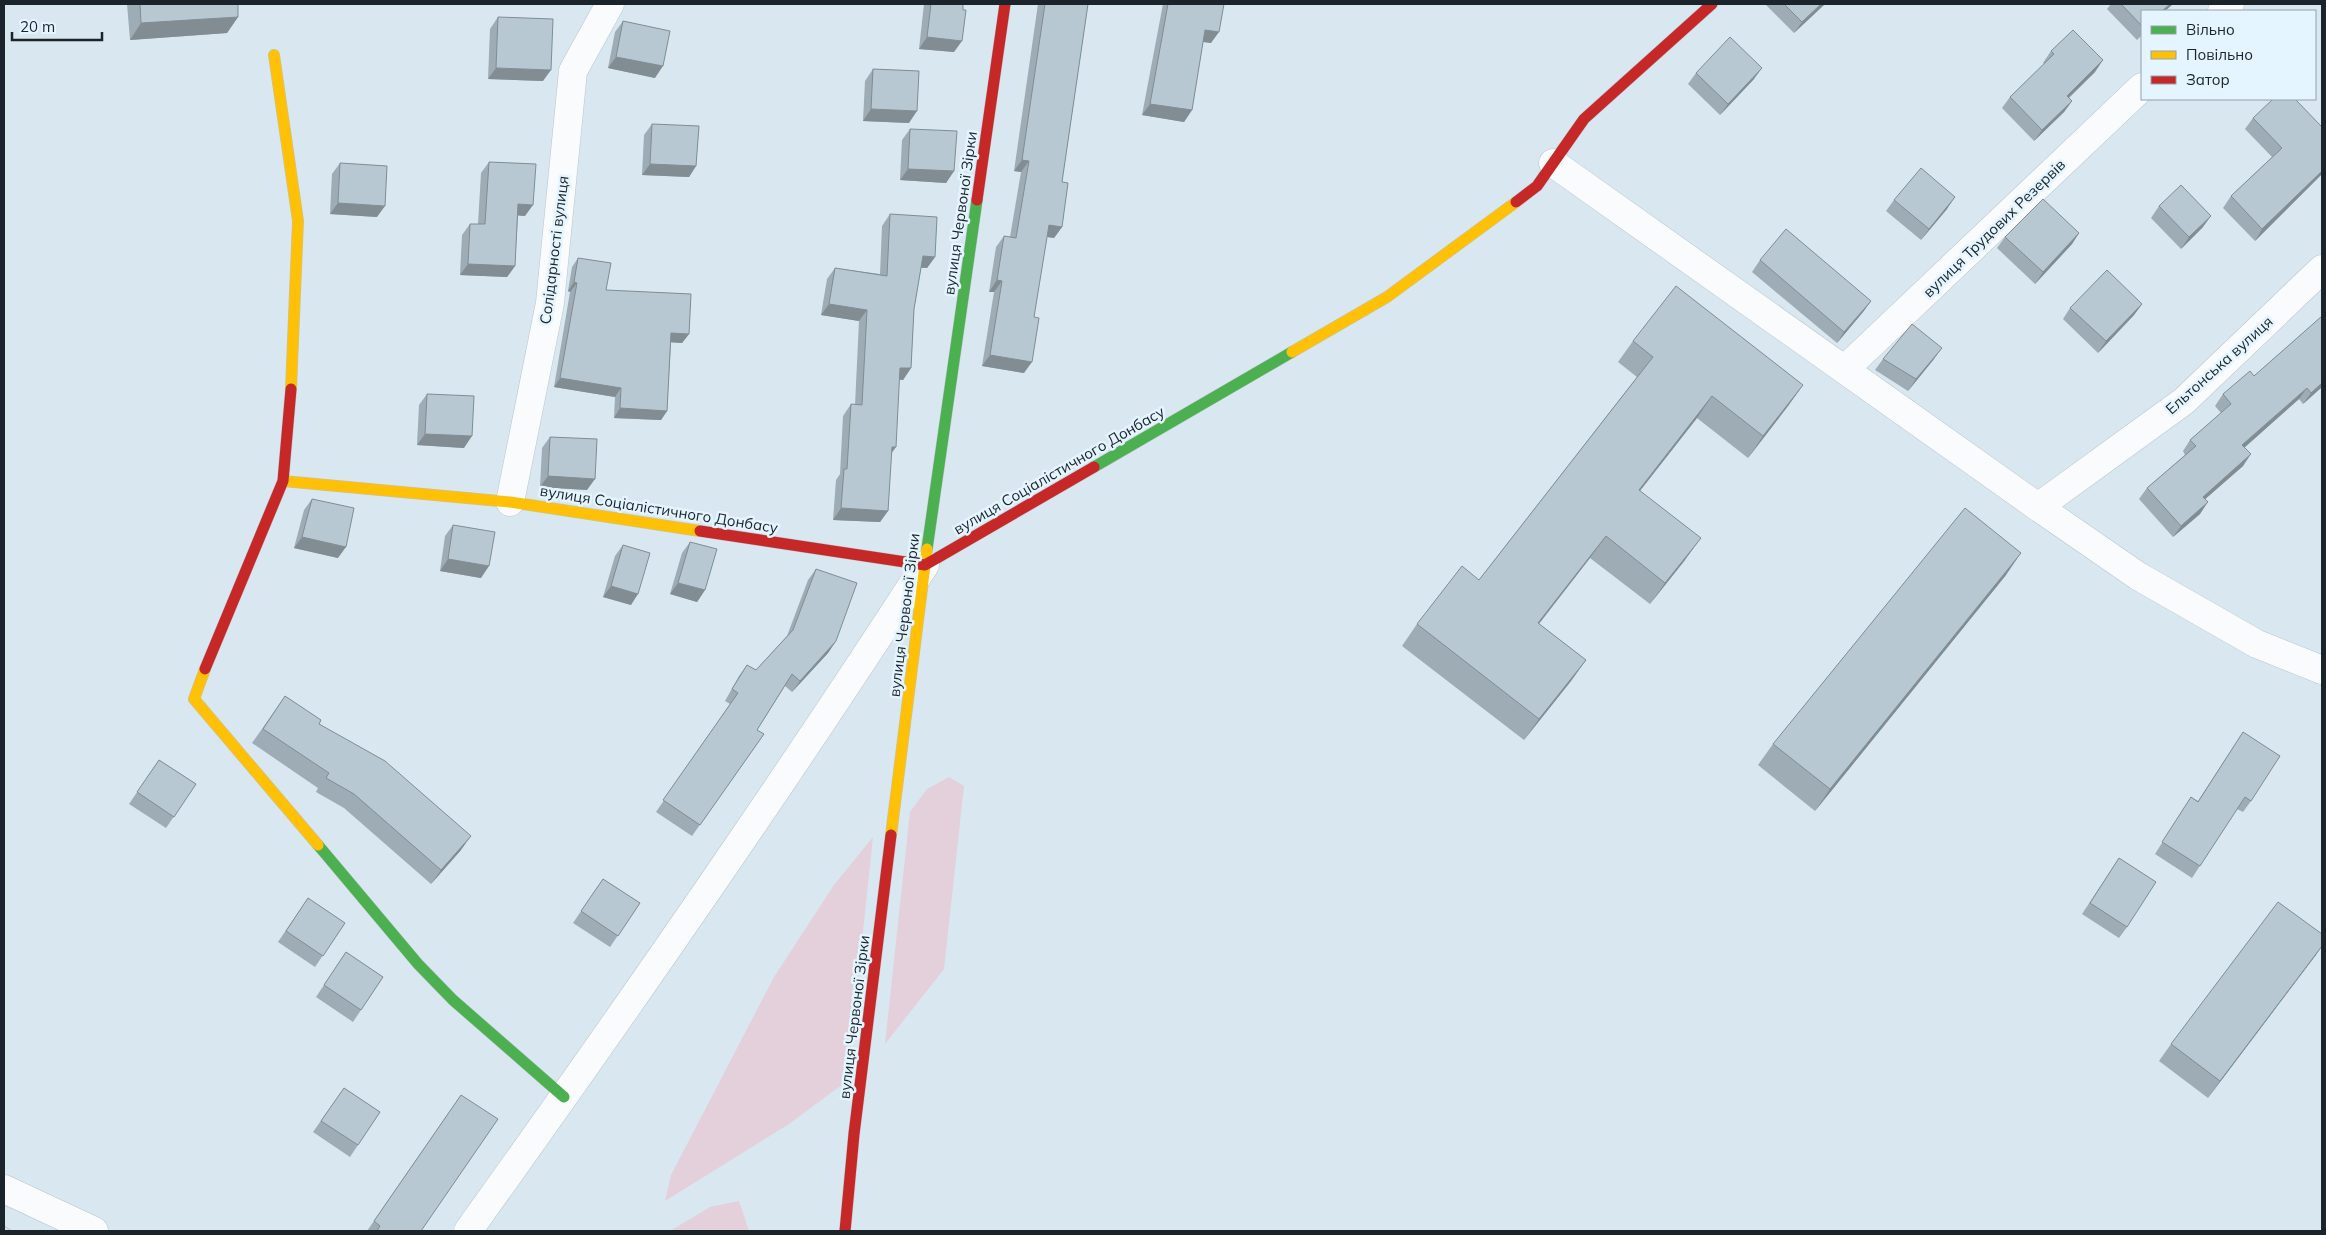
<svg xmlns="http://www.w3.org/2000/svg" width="2326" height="1235" font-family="Mulish,sans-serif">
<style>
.green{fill:#e4d0db}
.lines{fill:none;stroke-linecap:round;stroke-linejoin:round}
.street-casing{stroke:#b9c5cc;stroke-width:29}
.fast-casing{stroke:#b9c5cc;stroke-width:12}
.slow-casing{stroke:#b9c5cc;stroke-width:12}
.jam-casing{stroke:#b9c5cc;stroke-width:12}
.street{stroke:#f9fbfd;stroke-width:28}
.fast{stroke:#4caf50;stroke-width:11}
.slow{stroke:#ffc107;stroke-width:11}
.jam{stroke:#c62828;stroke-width:11}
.tram{stroke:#bec2c6;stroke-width:1}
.wall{fill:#9eacb5}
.shaded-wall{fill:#818c93}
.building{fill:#b8c8d2;stroke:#818c93}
.labels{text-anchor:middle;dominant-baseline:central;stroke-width:5;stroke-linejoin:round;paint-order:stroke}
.street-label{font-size:15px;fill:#1a242a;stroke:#e4f5ff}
</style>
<rect width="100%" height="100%" fill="#d8e7f0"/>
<g class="green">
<polygon points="949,777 964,786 944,969 885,1044 910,812 927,789"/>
<polygon points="873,837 847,1081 789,1124 665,1201 671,1175 774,977 834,885"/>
<polygon points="739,1201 749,1231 670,1231 710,1207"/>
</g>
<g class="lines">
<g class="street-casing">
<g id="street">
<polyline points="2222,11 2230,4"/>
<polyline points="1553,163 2038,507 2138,576 2257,644 2322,670"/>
<polyline points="1845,369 2142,87"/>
<polyline points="510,502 550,303 573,71 610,4"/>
<polyline points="2038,507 2184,401 2322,269"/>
<polyline points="4,1189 94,1231"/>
<path d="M468 1231C625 1012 779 791 925 565"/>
</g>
</g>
<g class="fast-casing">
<g id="fast">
<polyline points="1094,467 1292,352"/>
<polyline points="927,549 977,200"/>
<polyline points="318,845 418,964 453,1000 564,1097"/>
</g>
</g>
<g class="slow-casing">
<g id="slow">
<polyline points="274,55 298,221 291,389"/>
<polyline points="1292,352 1387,297 1516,202"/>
<polyline points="283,481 510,502 700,531"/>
<polyline points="205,669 194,699 318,845"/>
<polyline points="891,835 927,549"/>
</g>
</g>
<g class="jam-casing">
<g id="jam">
<polyline points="977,200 1005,4"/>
<polyline points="1516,202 1537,186 1584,119 1712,4"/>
<polyline points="700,531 925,565 1094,467"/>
<polyline points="205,669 283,481 291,389"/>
<polyline points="845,1231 854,1134 891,835"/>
</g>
</g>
<use href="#street" class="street"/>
<use href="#fast" class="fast"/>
<use href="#slow" class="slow"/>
<use href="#jam" class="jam"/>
<polyline class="tram" points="4,1226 12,1231"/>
</g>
<g class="wall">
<polygon points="127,4 238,4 238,17 227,33 130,40"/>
<polygon points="924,4 963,4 954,52 919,49"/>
<polygon points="1038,4 1088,4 1062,182 1062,227 1054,238 1047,237 1024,373 982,366 994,292 989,292 996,247 1004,236 1010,237 1021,172 1014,171"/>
<polygon points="1163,4 1224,4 1211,43 1203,42 1192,110 1184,122 1142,115"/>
<polygon points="1765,4 1825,4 1794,33"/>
<polygon points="2111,4 2173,4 2165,11 2142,11 2142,35 2137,40 2107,9"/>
<polygon points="498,17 543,81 488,79 490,29"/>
<polygon points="623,21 655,78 608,68 615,32"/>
<polygon points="2051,51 2095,72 2069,98 2072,101 2064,112 2034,141 2002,108 2010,97 2044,64 2043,63"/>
<polygon points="873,69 909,123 863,121 865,81"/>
<polygon points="1696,73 1754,79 1720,115 1688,84"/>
<polygon points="2253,118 2322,174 2255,241 2223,208 2231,196 2272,157 2245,129"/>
<polygon points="652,124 696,166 689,177 642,175 644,135"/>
<polygon points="910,129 954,171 946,183 900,180 902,140"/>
<polygon points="489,162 525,216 518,215 515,266 507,277 460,275 462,235 470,224 478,224 481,173"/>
<polygon points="340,163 377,217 330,214 332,174"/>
<polygon points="1894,200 1947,209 1921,240 1886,211"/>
<polygon points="2159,206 2203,227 2181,249 2151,218"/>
<polygon points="890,214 935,257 927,268 921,268 914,309 911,368 903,380 899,379 891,453 888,511 880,522 833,520 836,480 840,474 843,416 851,404 855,405 859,321 821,315 827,279 835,268 880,274 882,226"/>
<polygon points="2079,233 2072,244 2035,284 1997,248 2005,237"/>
<polygon points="578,258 606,290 689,334 682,343 671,342 667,411 661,420 614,418 615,397 554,387 570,292 568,291 572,267"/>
<polygon points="1760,260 1871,301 1863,312 1837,343 1752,272"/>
<polygon points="2142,304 2134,315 2098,353 2063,319 2070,308"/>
<polygon points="2322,316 2322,387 2303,404 2299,399 2245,447 2243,466 2205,499 2200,514 2173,537 2139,499 2147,488 2185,455 2183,451 2190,440 2221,413 2215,406 2223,394 2254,376"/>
<polygon points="1633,341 1803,385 1788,406 1748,458 1697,418 1640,491 1685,560 1650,604 1590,558 1539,624 1586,660 1571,681 1524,740 1402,646 1417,624 1479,580 1637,377 1618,362"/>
<polygon points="1883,359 1934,359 1908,391 1875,370"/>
<polygon points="427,394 464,448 417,445 419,405"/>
<polygon points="550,437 587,490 540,487 542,448"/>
<polygon points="312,499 338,558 294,548 304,510"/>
<polygon points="453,525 481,578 440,571 445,536"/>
<polygon points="690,542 705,590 697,602 670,594 682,553"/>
<polygon points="623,545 631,605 603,597 615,556"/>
<polygon points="816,569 836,641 828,653 792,692 785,686 757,730 764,734 692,836 656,812 730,704 725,701 739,676 747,665 756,670 787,636 808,580"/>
<polygon points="2006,575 1815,811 1758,765 1773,744"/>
<polygon points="285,696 319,724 461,850 431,884 344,808 316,792 318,788 252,743"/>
<polygon points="2243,732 2251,801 2243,812 2237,809 2192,878 2155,854 2191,797 2198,801"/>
<polygon points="159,760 196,784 166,828 129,804"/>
<polygon points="2119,858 2127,927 2119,938 2082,914"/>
<polygon points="603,879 640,903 610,947 573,923"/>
<polygon points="308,898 345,923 315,967 278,942"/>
<polygon points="2322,946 2208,1098 2159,1061 2171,1044"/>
<polygon points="346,952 383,977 353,1022 316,997"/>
<polygon points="344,1088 380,1112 350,1157 313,1132"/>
<polygon points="461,1095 421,1231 367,1231"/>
</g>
<g class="shaded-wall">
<polygon points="1821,4 1825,4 1794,33 1802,22"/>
<polygon points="2170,4 2173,4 2165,11 2162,11"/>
<polygon points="238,17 227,33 130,40 141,23"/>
<polygon points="1205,30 1219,32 1211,43 1197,41"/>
<polygon points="927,37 962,41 954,52 919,49"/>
<polygon points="616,57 663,66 655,78 608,68"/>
<polygon points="2103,60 2095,72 2059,107 2067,96"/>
<polygon points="496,68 551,70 543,81 488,79"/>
<polygon points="1762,68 1754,79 1720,115 1728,104"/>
<polygon points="2072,101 2064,112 2034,141 2042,130"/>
<polygon points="1150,104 1192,110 1184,122 1142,115"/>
<polygon points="871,109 917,111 909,123 863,121"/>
<polygon points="1022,160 1029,161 1021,172 1014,171"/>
<polygon points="650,164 696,166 689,177 642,175"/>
<polygon points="908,169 954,171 946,183 900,180"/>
<polygon points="2322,171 2322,174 2255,241 2262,229"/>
<polygon points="1955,197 1947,209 1921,240 1929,229"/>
<polygon points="338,203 385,206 377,217 330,214"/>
<polygon points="518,204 533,205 525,216 510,215"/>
<polygon points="2211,216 2203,227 2181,249 2189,237"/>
<polygon points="1049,225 1062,227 1054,238 1041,236"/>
<polygon points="2079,233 2072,244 2035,284 2043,272"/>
<polygon points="923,256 935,257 927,268 915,267"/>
<polygon points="468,264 515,266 507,277 460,275"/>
<polygon points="997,280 1002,281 994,292 989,292"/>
<polygon points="574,282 577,283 570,292 568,291"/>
<polygon points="1871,301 1863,312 1837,343 1844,332"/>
<polygon points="829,304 867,310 859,321 821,315"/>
<polygon points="2142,304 2134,315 2098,353 2106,341"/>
<polygon points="671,333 689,334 682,343 665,342"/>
<polygon points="1942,348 1934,359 1908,391 1916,379"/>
<polygon points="990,355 1032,362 1024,373 982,366"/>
<polygon points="900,368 911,368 903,380 892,379"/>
<polygon points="560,378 621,388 615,397 554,387"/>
<polygon points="2322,383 2322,387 2303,404 2311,393"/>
<polygon points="1803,385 1788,406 1748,458 1763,436"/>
<polygon points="2307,388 2299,399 2235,456 2242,445"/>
<polygon points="1712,396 1697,418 1624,511 1639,490"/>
<polygon points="620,408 667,411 661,420 614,418"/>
<polygon points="425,434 472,436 464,448 417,445"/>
<polygon points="892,447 896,447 888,458"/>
<polygon points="2251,454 2243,466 2195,508 2203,497"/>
<polygon points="548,476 595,479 587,490 540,487"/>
<polygon points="2208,502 2200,514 2173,537 2181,526"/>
<polygon points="841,508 888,511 880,522 833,520"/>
<polygon points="1606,536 1590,558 1523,644 1538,623"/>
<polygon points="302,537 346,547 338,558 294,548"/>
<polygon points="1701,538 1685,560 1650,604 1665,583"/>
<polygon points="2021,553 2006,575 1815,811 1830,789"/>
<polygon points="448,559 489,566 481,578 440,571"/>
<polygon points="678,583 705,590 697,602 670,594"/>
<polygon points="611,586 638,594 631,605 603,597"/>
<polygon points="836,641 828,653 792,692 800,681"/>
<polygon points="1586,660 1571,681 1524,740 1539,719"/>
<polygon points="471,836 461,850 431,884 441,870"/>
<polygon points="2322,946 2316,955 2208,1098 2220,1081"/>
</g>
<g class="building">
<polygon points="140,4 238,4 238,17 141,23"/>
<polygon points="931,4 963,4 963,10 966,10 962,41 927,37"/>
<polygon points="1045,4 1088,4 1062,182 1068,183 1062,227 1049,225 1034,317 1039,318 1032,362 990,355 1002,281 997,280 1004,236 1016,238 1029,161 1022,160"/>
<polygon points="1168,4 1224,4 1219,32 1205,30 1192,110 1150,104"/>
<polygon points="1784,4 1821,4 1802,22"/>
<polygon points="2121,4 2170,4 2162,11 2142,11 2142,26"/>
<polygon points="498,17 553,19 551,70 496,68"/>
<polygon points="623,21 670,31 663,66 616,57"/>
<polygon points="2073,30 2103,60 2067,96 2072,101 2042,130 2010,97 2054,54 2051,51"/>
<polygon points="1730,37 1762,68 1728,104 1696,73"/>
<polygon points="873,69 919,71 917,111 871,109"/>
<polygon points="2273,99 2295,99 2322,127 2322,171 2262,229 2231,196 2282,148 2253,118"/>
<polygon points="652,124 699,126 696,166 650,164"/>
<polygon points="910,129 957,131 954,171 908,169"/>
<polygon points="489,162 536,164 533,205 518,204 515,266 468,264 470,224 485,224"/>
<polygon points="340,163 387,166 385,206 338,203"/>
<polygon points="1921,168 1955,197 1929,229 1894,200"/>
<polygon points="2181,185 2211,216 2189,237 2159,206"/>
<polygon points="2043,199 2079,233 2043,272 2005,237"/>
<polygon points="890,214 937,217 935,257 923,256 914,309 911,368 900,368 896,447 892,447 888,511 841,508 844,469 847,469 851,404 862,405 867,310 829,304 835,268 887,276"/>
<polygon points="1786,229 1871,301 1844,332 1760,260"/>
<polygon points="578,258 611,263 606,290 691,294 689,334 671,333 667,411 620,408 621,388 560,378 577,283 574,282"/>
<polygon points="2107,270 2142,304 2106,341 2070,308"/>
<polygon points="1676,286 1803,385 1763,436 1712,396 1639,490 1701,538 1665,583 1606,536 1538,623 1586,660 1539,719 1417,624 1462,566 1479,580 1653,357 1633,341"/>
<polygon points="2322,316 2322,383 2311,393 2307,388 2242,445 2251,454 2203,497 2208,502 2181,526 2147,488 2196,446 2190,440 2231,404 2223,394 2250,371 2254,376"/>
<polygon points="1912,324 1942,348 1916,379 1883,359"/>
<polygon points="427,394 474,396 472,436 425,434"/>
<polygon points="550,437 597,439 595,479 548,476"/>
<polygon points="312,499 354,508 346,547 302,537"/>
<polygon points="1965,508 2021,553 1830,789 1773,744"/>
<polygon points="453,525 495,532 489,566 448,559"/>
<polygon points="690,542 717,549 705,590 678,583"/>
<polygon points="623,545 650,553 638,594 611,586"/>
<polygon points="816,569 857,583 836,641 800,681 792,674 757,730 764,734 700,825 663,800 738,693 732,689 747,665 756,670 793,630"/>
<polygon points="285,696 321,720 319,724 385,761 471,836 441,870 354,794 326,778 329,773 263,729"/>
<polygon points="2243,732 2280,756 2251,801 2245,797 2200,866 2162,842 2191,797 2198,802"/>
<polygon points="159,760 196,784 174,817 137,792"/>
<polygon points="2119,858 2156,882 2127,927 2090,903"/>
<polygon points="603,879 640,903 618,936 581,911"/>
<polygon points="308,898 345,923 323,956 286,931"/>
<polygon points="2278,902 2322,934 2322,946 2220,1081 2171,1044"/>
<polygon points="346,952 383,977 361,1010 324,985"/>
<polygon points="344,1088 380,1112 358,1145 321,1121"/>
<polygon points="461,1095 498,1119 421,1231 377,1231 380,1226 374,1221"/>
</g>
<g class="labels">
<g class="street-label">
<text transform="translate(960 213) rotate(-82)">вулиця Червоної Зірки</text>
<text transform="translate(1994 228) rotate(-44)">вулиця Трудових Резервів</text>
<text transform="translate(554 250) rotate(-83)">Солідарності вулиця</text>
<text transform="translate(2219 365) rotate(-42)">Ельтонська вулиця</text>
<text transform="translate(1059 470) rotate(-30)">вулиця Соціалістичного Донбасу</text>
<text transform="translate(659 509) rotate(9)">вулиця Соціалістичного Донбасу</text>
<text transform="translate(904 615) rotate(-83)">вулиця Червоної Зірки</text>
<text transform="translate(854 1017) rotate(-83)">вулиця Червоної Зірки</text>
</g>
</g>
<rect width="2326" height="1235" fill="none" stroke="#1a242a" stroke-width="10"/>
<rect x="2141" y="10" width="175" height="90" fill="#e4f5ff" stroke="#93a1aa"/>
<rect x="2151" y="26" width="25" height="8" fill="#4caf50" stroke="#93a1aa"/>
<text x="2186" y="35" font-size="15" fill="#1a242a">Вільно</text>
<rect x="2151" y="51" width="25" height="8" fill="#ffc107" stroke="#93a1aa"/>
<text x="2186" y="60" font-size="15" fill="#1a242a">Повільно</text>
<rect x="2151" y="76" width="25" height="8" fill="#c62828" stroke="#93a1aa"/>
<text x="2186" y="85" font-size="15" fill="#1a242a">Затор</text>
<path d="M12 32v8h90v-8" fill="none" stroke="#1a242a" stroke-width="2.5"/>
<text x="20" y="32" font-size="15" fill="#1a242a" stroke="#e4f5ff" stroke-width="4" paint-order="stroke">20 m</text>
</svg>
